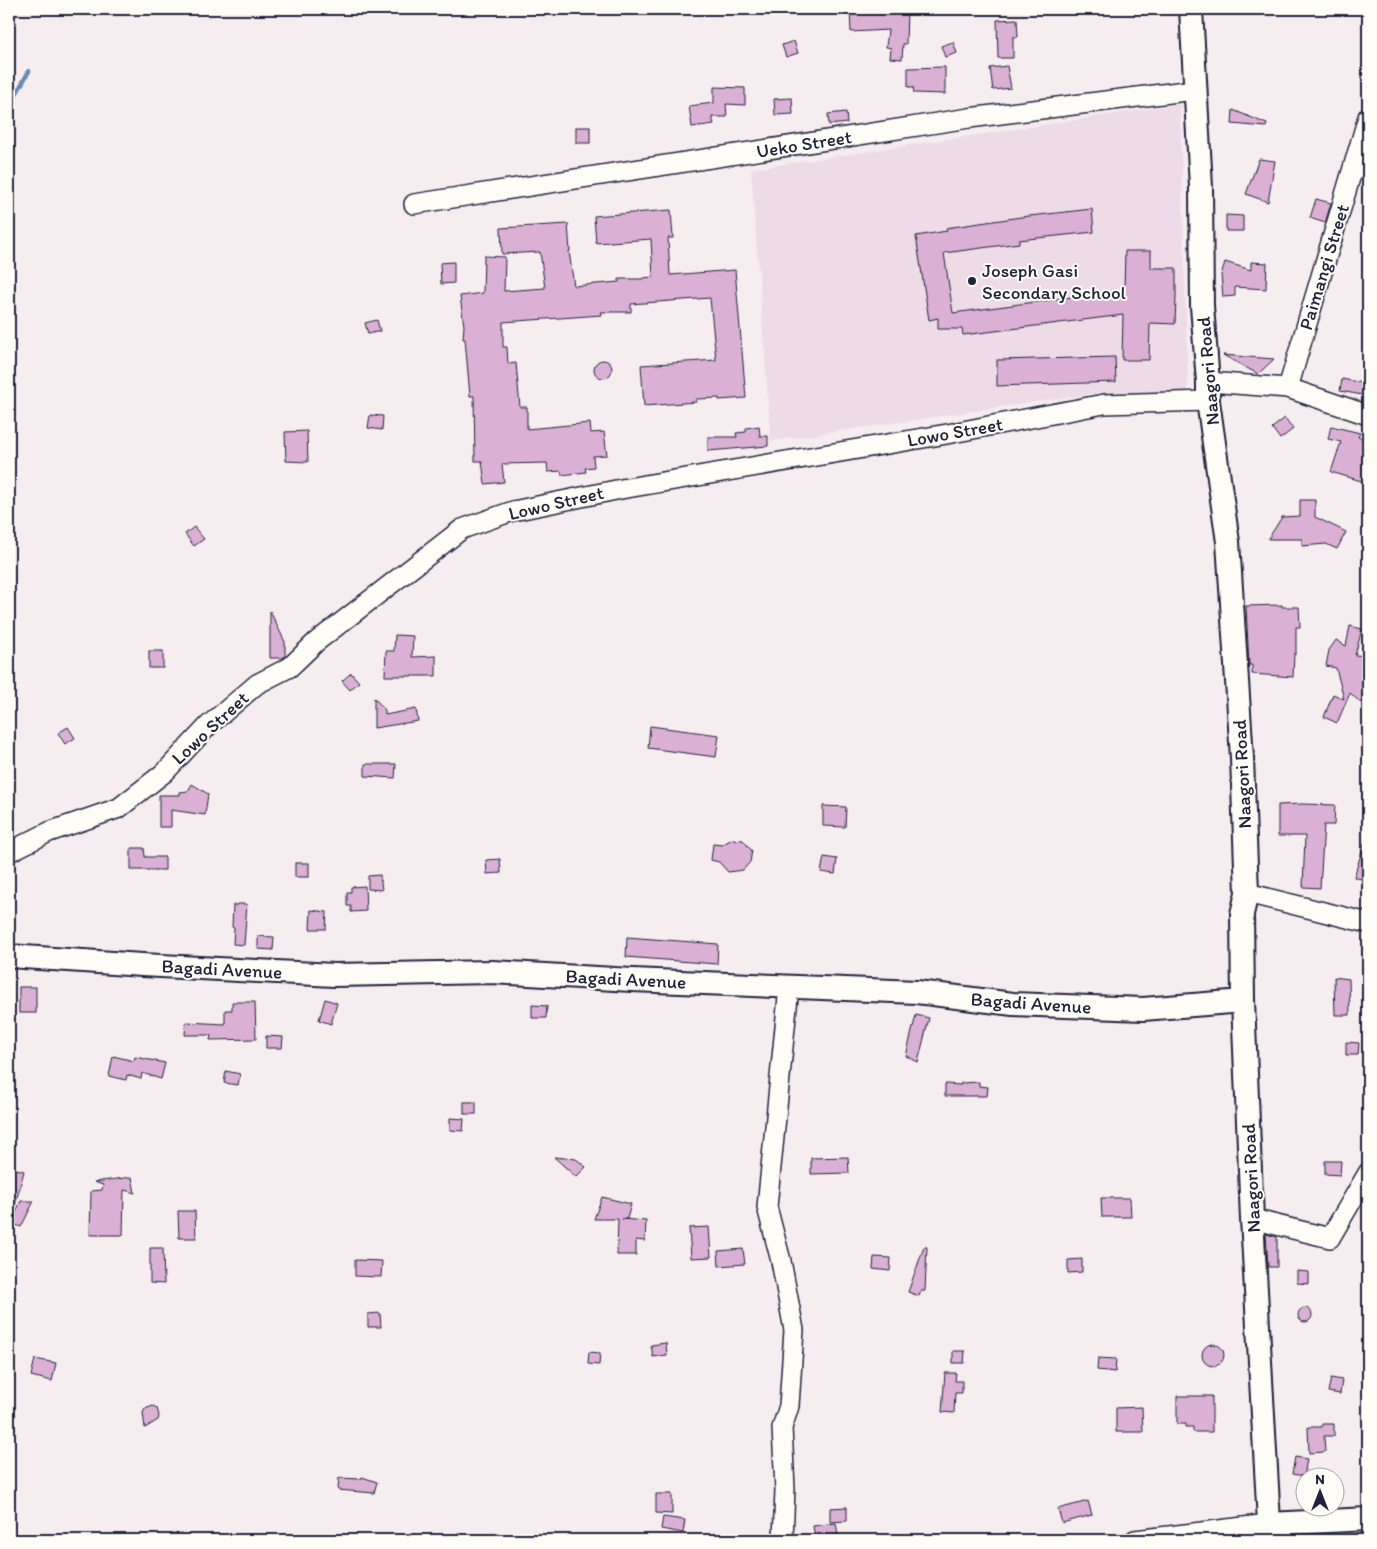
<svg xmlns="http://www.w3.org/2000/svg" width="1377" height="1549" font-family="Itim,sans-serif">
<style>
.built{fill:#eedbe8}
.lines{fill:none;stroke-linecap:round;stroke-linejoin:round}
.stream{stroke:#6c8aae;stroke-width:4.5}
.building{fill:#dbb0d5;stroke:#22223b}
.minor-casing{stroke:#22223b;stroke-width:22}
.tertiary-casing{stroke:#22223b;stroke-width:26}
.minor{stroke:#fdfcf7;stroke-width:19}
.tertiary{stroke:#fdfcf7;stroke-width:22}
.poi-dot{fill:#22223b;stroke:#fdfcf7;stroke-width:2}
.labels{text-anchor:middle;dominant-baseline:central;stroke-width:4;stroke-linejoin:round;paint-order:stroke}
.street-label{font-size:19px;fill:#22223b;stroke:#fdfcf7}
.poi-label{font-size:19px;fill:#22223b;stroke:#fdfcf7;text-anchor:start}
</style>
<rect width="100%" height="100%" fill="#f6edf0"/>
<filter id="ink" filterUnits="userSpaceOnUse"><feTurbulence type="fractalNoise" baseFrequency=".02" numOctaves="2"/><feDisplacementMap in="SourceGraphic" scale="10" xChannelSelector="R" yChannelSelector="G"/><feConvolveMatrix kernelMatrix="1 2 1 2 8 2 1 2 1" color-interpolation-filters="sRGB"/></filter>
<g filter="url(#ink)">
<polygon class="built" points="1180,104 1188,392 1097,393 771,441 751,169"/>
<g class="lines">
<polyline class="stream" points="9,107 29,71"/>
</g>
<g class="building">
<polygon points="907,9 906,44 903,44 902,59 890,58 891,48 886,47 888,30 851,32 850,10"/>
<polygon points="1017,19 1018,37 1013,37 1013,58 998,58 997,20"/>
<polygon points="794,41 798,53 786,57 782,45"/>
<polygon points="953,42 957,53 945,57 941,46"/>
<polygon points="1007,66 1011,88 993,90 990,68"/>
<polygon points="945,67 945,94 914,93 913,87 908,87 908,68"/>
<polygon points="714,87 745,88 745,105 726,104 727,117 712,117 714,124 692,127 689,106 714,103"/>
<polygon points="792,98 793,114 775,115 774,99"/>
<polygon points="1233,110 1267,124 1266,127 1232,124"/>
<polygon points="846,112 847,123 829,125 828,114"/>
<rect x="576" y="127" width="14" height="16"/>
<polygon points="1259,159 1275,161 1268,202 1246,194"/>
<polygon points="1316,199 1331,203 1325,223 1310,218"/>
<polygon points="1092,209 1094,232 1019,240 1019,243 944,253 953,313 1124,290 1125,251 1151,251 1151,268 1176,268 1176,297 1175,324 1150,323 1149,360 1122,360 1123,315 963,335 962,329 938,329 938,318 929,320 916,236 947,231 946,228 1021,217"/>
<polygon points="671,210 673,238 668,238 670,275 735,270 746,398 719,400 719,398 696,399 696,402 644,406 641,365 716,360 710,298 631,304 631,312 601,312 602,315 503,322 503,347 507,347 508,364 516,363 520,407 527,407 527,429 590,423 591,433 604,432 607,455 593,456 594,467 585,468 586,472 562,475 561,471 548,472 547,463 502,464 504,482 485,484 482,461 475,461 474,396 470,396 465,339 463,339 464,326 460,296 483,293 484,256 505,257 504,291 545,288 540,252 502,254 501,228 568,224 570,251 569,251 574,286 619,282 619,279 643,279 643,278 653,277 651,239 596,243 594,216"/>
<polygon points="1226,215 1243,216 1243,231 1226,231"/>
<polygon points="454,262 454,283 441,284 440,263"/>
<polygon points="1225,262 1251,270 1251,262 1267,263 1266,289 1235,287 1235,296 1223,297 1221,275"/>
<polygon points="377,320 380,331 368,334 365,323"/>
<polygon points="1223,355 1274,359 1258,374"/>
<polygon points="1115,357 1116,382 997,386 997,360"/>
<circle cx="603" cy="369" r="9"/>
<polygon points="1342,379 1368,384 1368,396 1340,391"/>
<polygon points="370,415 383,416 382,430 368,428"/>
<polygon points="1285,418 1293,429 1280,439 1272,428"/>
<polygon points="759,426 760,436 768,436 768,446 708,451 708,437 737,437 736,433 746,432 746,428"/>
<polygon points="1331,426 1360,433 1358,437 1368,440 1368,483 1331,472 1341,442 1328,439"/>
<polygon points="307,431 308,462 286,461 285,432"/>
<polygon points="1300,500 1315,500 1315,517 1346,532 1337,549 1326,544 1302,546 1302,539 1268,539 1282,517 1300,516"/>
<polygon points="194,527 204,539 194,546 185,534"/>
<polygon points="1282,605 1282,607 1299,607 1300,627 1296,627 1296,654 1294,654 1293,677 1252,674 1252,665 1249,665 1246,606"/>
<polygon points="270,611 285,642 285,656 283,658 270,658"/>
<polygon points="1350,626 1362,629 1355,655 1368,656 1368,687 1361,703 1350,693 1337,723 1324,717 1333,694 1344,699 1336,668 1326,666 1329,650 1336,640 1346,646"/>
<polygon points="395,635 413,636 412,657 436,656 436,676 385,676 386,651 394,651"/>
<rect x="149" y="651" width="14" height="17"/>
<polygon points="351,673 359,682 350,690 342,681"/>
<polygon points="374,698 385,710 385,715 416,709 418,721 374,728"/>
<polygon points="650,726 719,735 716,757 648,748"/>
<polygon points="68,727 75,738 65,744 58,733"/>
<polygon points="365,764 396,764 395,778 365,776"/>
<polygon points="192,784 208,794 205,815 171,810 171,827 159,827 159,795 180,795 180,792 188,791"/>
<polygon points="1302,804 1335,805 1334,825 1324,825 1320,888 1303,887 1305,836 1278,836 1278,805"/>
<polygon points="823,806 846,807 845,827 823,826"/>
<polygon points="732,839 743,840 752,851 750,862 743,870 728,872 719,862 711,860 713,844 722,845"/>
<polygon points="1365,841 1368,842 1368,881 1354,877"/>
<polygon points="131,848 144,848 145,857 165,857 165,870 131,870"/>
<polygon points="824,857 837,859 835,874 821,872"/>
<polygon points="500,859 501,873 487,874 486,860"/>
<rect x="295" y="863" width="14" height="14"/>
<polygon points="380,875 382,890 368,889 368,876"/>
<polygon points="365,886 366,911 351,912 351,906 347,906 347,892 351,892 351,887"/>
<polygon points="237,904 247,904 244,945 233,944 234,928 232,927 233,905 237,905"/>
<polygon points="311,910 327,912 326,929 310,929"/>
<polygon points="258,936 274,937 273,950 258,949"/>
<polygon points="627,937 718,944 717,964 626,957"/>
<polygon points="1334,977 1349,979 1350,1015 1335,1015"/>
<rect x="19" y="987" width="17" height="26"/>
<polygon points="325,999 337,1003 331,1024 319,1020"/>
<polygon points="232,1002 255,1002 256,1039 210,1040 211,1035 185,1035 186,1022 225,1024 225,1010 232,1010"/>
<polygon points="532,1005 547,1006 546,1018 532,1018"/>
<polygon points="916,1015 929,1018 918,1062 906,1056"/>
<polygon points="266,1036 283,1037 282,1048 266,1048"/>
<polygon points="1346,1042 1359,1043 1358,1055 1346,1055"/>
<polygon points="113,1056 134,1061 135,1057 165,1063 161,1079 142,1073 141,1079 127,1075 126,1080 109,1076"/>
<polygon points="226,1071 240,1074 238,1085 224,1083"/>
<polygon points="979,1082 979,1086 988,1087 987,1096 945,1096 945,1084 961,1085 961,1083"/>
<rect x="464" y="1102" width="12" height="12"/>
<polygon points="450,1118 464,1119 463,1131 450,1130"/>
<polygon points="554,1157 576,1159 586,1167 576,1177"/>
<polygon points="848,1157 849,1173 811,1174 811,1158"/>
<polygon points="1325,1161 1341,1161 1340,1175 1325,1174"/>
<polygon points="9,1167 24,1171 13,1213 9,1212"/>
<polygon points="132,1177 135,1193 124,1190 123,1235 90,1235 91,1191 102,1190 103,1185 94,1182"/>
<polygon points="602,1197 631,1204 627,1219 622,1219 646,1221 645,1241 636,1240 636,1255 617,1255 618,1219 594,1219"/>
<polygon points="1101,1198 1130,1198 1131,1217 1102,1217"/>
<polygon points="21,1201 34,1201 21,1227 11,1223"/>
<polygon points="178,1211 195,1211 196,1238 179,1238"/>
<polygon points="709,1227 711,1257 691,1258 689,1228"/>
<polygon points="1266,1234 1277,1237 1277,1267 1268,1267"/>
<polygon points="924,1247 927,1247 925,1291 921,1291 919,1296 908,1292"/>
<polygon points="150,1248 163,1248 164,1284 150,1283"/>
<polygon points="743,1249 745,1264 719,1266 718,1251"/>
<polygon points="874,1257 891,1258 890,1271 873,1269"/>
<polygon points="1082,1259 1082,1272 1068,1273 1068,1260"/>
<polygon points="355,1260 382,1261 381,1277 355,1276"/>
<polygon points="1297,1271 1309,1272 1309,1284 1297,1283"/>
<circle cx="1305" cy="1315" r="7"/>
<polygon points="380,1313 381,1327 368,1327 368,1314"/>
<polygon points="666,1343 667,1355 653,1357 651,1345"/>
<circle cx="1213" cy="1355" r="11"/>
<polygon points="953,1351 965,1351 964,1363 953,1363"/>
<polygon points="589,1352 600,1353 599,1365 588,1364"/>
<polygon points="1098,1358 1116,1359 1115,1372 1097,1370"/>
<polygon points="35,1359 56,1363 52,1381 31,1376"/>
<polygon points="945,1373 956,1373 955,1381 962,1381 962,1393 955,1393 954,1413 942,1412"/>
<polygon points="1331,1378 1342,1380 1340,1394 1328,1392"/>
<polygon points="1177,1396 1212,1396 1212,1432 1193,1432 1193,1427 1186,1427 1186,1424 1177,1424"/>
<polygon points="153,1406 157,1408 159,1416 158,1420 145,1428 143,1413 145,1409"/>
<polygon points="1142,1407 1143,1432 1116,1432 1116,1408"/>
<polygon points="1322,1424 1334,1424 1334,1436 1324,1436 1325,1452 1309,1453 1308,1427 1322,1427"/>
<polygon points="1295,1457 1307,1459 1304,1476 1292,1474"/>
<polygon points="362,1477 377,1482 374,1493 338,1490 339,1478 361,1479"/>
<polygon points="656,1494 672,1494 672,1514 656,1513"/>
<polygon points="1088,1501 1092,1515 1062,1523 1058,1509"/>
<polygon points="847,1507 847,1521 830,1522 830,1508"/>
<polygon points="663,1517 685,1520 683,1533 661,1529"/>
<polygon points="836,1523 838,1535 815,1538 813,1526"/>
</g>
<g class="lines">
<g class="minor-casing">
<g id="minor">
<polyline points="414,204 969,118 1194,90"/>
<polyline points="1208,382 1288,388 1368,415"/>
<polyline points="1288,388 1368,117"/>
<polyline points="9,852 49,832 119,808 165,772 209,725 257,684 290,667 316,642 462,529 513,511 621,489 947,434 1104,404 1208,401"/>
<polyline points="1247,893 1368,923"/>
<polyline points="1252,1219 1330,1238 1368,1173"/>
<polyline points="783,1540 785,1489 782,1428 789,1406 794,1330 781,1261 767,1207 789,987"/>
<polyline points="1135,1540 1269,1524"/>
</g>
</g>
<g class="tertiary-casing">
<g id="tertiary">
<polyline points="1191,9 1201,187 1202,306 1208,382 1208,401 1228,542 1242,758 1247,893 1242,914 1243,1001 1252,1219 1270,1540"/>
<polyline points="9,956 142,965 334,975 492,972 632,980 917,992 1013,1004 1143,1009 1243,1001"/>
<polyline points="1269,1524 1368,1519"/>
</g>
</g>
<use href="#minor" class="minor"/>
<use href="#tertiary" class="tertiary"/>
</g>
</g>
<circle class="poi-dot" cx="972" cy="281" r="5"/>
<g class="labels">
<g class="street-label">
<text transform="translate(804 144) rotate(-9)">Ueko Street</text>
<text transform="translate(1324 267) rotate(-73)">Paimangi Street</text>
<text transform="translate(1208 371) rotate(-95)">Naagori Road</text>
<text transform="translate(955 432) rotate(-10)">Lowo Street</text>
<text transform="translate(556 503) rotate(-13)">Lowo Street</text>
<text transform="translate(210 728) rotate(-43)">Lowo Street</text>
<text transform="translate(1242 774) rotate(-93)">Naagori Road</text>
<text transform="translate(222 969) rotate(3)">Bagadi Avenue</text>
<text transform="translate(626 979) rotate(3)">Bagadi Avenue</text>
<text transform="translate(1031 1003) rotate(4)">Bagadi Avenue</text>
<text transform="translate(1251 1178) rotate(-93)">Naagori Road</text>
</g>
<g class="poi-label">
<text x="982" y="270">Joseph Gasi<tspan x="982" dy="22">Secondary School</tspan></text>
</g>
</g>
<rect width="1377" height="1549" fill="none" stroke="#fdfcf7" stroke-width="30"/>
<rect x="15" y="15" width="1347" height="1519" fill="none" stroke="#22223b" stroke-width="2" filter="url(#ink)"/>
<g transform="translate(1320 1492)"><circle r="24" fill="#fdfcf7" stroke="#a5a5ac"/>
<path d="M0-4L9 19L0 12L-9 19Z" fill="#22223b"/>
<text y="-8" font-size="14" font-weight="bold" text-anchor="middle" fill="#22223b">N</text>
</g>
</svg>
